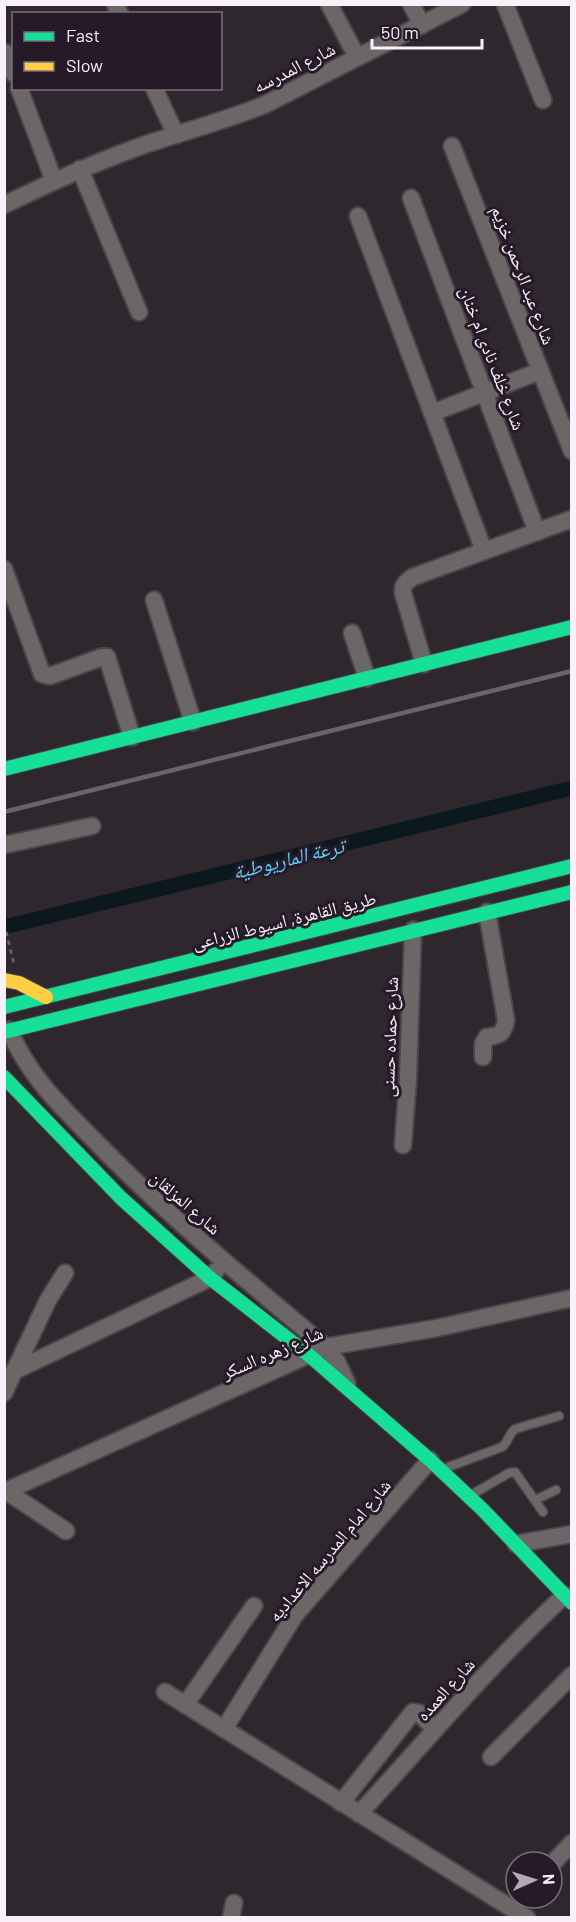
<svg xmlns="http://www.w3.org/2000/svg" width="576" height="1922" font-family="Barlow,'Noto Naskh Arabic',sans-serif">
<style>
.lines{fill:none;stroke-linecap:round;stroke-linejoin:round}
.canal{stroke:#0b191f;stroke-width:15}
.lane-casing{stroke:#4a454a;stroke-width:11}
.street-casing{stroke:#4a454a;stroke-width:20}
.fast-casing{stroke:#4a454a;stroke-width:16}
.slow-casing{stroke:#4a454a;stroke-width:16}
.path{stroke:#645f61;stroke-width:3;stroke-dasharray:4.5 4.5;stroke-linecap:butt}
.lane{stroke:#6a6766;stroke-width:8}
.street{stroke:#6a6766;stroke-width:16}
.fast{stroke:#16e098;stroke-width:14}
.slow{stroke:#ffcf43;stroke-width:14}
.rail{stroke:#696466;stroke-width:4.5}
.labels{text-anchor:middle;dominant-baseline:central;stroke-width:6;stroke-linejoin:round;paint-order:stroke}
.street-label{font-size:18px;fill:#f9f0f9;stroke:#261a28}
.water-label{font-size:20px;font-style:italic;fill:#5ed2fd;stroke:#261a28}
</style>
<rect width="100%" height="100%" fill="#2e282e"/>
<g class="lines">
<polyline class="canal" points="4,927 572,788"/>
<g class="lane-casing">
<g id="lane">
<path d="M443 1469 502 1447C509 1442 508 1434 515 1429L559 1416"/>
<polyline points="471,1495 509,1473 515,1472 543,1512"/>
<polyline points="535,1500 556,1490"/>
</g>
</g>
<g class="street-casing">
<g id="street">
<polyline points="115,4 120,14"/>
<polyline points="329,4 357,57"/>
<polyline points="411,4 422,25"/>
<polyline points="505,4 543,100"/>
<polyline points="6,53 14,74"/>
<polyline points="19,88 54,181"/>
<polyline points="154,88 176,135"/>
<polyline points="452,146 572,451"/>
<polyline points="80,169 139,312"/>
<polyline points="411,198 537,532"/>
<path d="M4 205C49 183 94 163 141 146 182 132 224 121 264 105L462 4"/>
<polyline points="358,216 484,551"/>
<polyline points="432,413 540,371"/>
<polyline points="4,569 42,674 50,676 102,657 107,657 132,737"/>
<polyline points="154,600 193,722"/>
<polyline points="352,633 367,678"/>
<path d="M424 664 403 593C402 585 406 582 413 577L572 519"/>
<polyline points="4,845 92,826"/>
<path d="M9 1030C31 1079 59 1104 95 1141 167 1215 247 1281 326 1347L337 1362 347 1383"/>
<path d="M483 1057V1044L487 1037C500 1036 504 1033 506 1020L487 912"/>
<polyline points="403,1145 408,1079 413,930"/>
<polyline points="14,1371 210,1278 216,1271"/>
<polyline points="4,1393 48,1300 65,1273"/>
<polyline points="6,1491 66,1531"/>
<polyline points="4,1492 326,1347 437,1328 572,1298"/>
<polyline points="516,1544 572,1534"/>
<polyline points="165,1692 527,1918"/>
<polyline points="185,1705 254,1606"/>
<polyline points="224,1729 295,1615 430,1460"/>
<polyline points="491,1757 572,1675"/>
<polyline points="341,1803 413,1712 419,1713 435,1729"/>
<path d="M359 1814C427 1740 491 1663 565 1595"/>
<polyline points="552,1864 572,1843"/>
<polyline points="231,1918 234,1903"/>
</g>
</g>
<g class="fast-casing">
<g id="fast">
<polyline points="4,769 572,627"/>
<polyline points="4,1007 572,866"/>
<polyline points="4,1032 572,892"/>
<polyline points="4,1077 121,1198 210,1278 310,1356 430,1460 483,1510 572,1603"/>
</g>
</g>
<g class="slow-casing">
<polyline id="slow" points="4,980 19,983 46,997"/>
</g>
<polyline class="path" points="4,923 14,964"/>
<use href="#lane" class="lane"/>
<use href="#street" class="street"/>
<use href="#fast" class="fast"/>
<use href="#slow" class="slow"/>
<polyline class="rail" points="4,812 572,671"/>
</g>
<g class="labels">
<g class="street-label">
<text transform="translate(294 67) rotate(-27)">شارع المدرسه</text>
<text transform="translate(524 275) rotate(69)">شارع عبد الرحمن خزيم</text>
<text transform="translate(493 358) rotate(69)">شارع خلف نادى ام خنان</text>
<text transform="translate(284 920) rotate(-14)">طريق القاهرة, اسيوط الزراعى</text>
<text transform="translate(389 1037) rotate(-88)">شارع حماده حسنى</text>
<text transform="translate(186 1202) rotate(41)">شارع المزلقان</text>
<text transform="translate(272 1352) rotate(-23)">شارع زهره السكر</text>
<text transform="translate(329 1550) rotate(-50)">شارع امام المدرسه الاعداديه</text>
<text transform="translate(445 1689) rotate(-48)">شارع العمده</text>
</g>
<g class="water-label">
<text transform="translate(288 858) rotate(-14)">ترعة الماريوطية</text>
</g>
</g>
<rect width="576" height="1922" fill="none" stroke="#f9f0f9" stroke-width="12"/>
<rect x="12" y="12" width="210" height="78" fill="#261a28" stroke="#7a707c" stroke-width="1.5"/>
<rect x="24" y="32" width="30" height="9" fill="#16e098" stroke="#7a707c" stroke-width="1.5"/>
<text x="66" y="42" font-size="18" fill="#f9f0f9">Fast</text>
<rect x="24" y="62" width="30" height="9" fill="#ffcf43" stroke="#7a707c" stroke-width="1.5"/>
<text x="66" y="72" font-size="18" fill="#f9f0f9">Slow</text>
<g transform="translate(534 1880) rotate(87)"><circle r="28" fill="#261a28" stroke="#7a707c" stroke-width="1.5"/>
<path d="M0-4.5L10 22L0 15L-10 22Z" fill="#b2aab2"/>
<text y="-9" font-size="16" font-weight="bold" text-anchor="middle" fill="#f9f0f9">N</text>
</g>
<path d="M372 39v9h110v-9" fill="none" stroke="#f9f0f9" stroke-width="3"/>
<text x="381" y="39" font-size="18" fill="#f9f0f9" stroke="#261a28" stroke-width="4.5" paint-order="stroke">50 m</text>
</svg>
